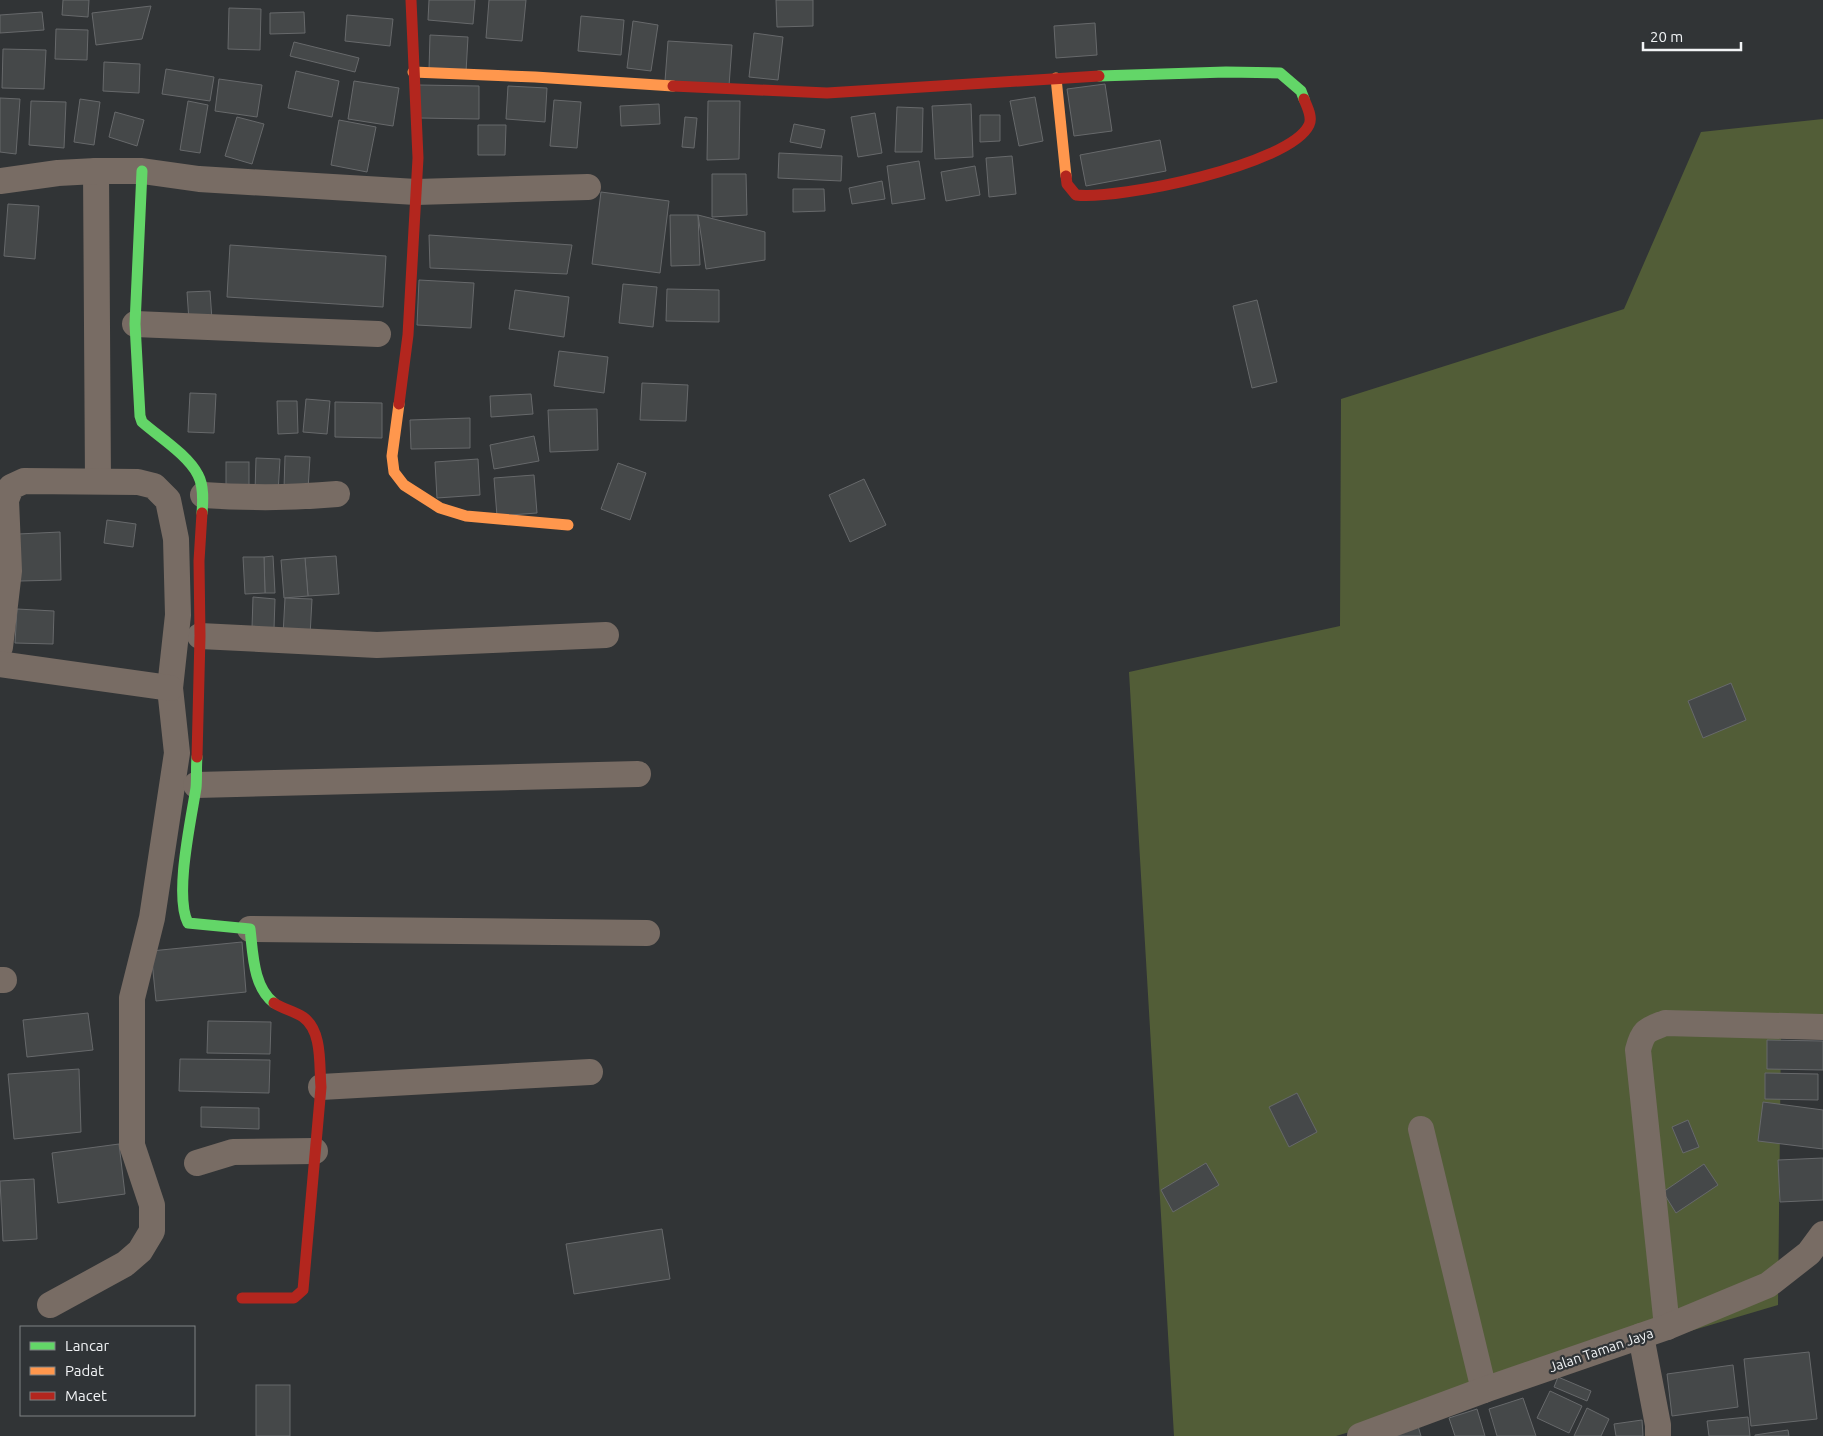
<svg xmlns="http://www.w3.org/2000/svg" width="1823" height="1436" font-family="Ubuntu,sans-serif">
<style>
.green{fill:#525d37}
.building{fill:#454849;stroke:#67696b}
.lines{fill:none;stroke-linecap:round;stroke-linejoin:round}
.street{stroke:#786c64;stroke-width:26}
.fast{stroke:#63d668;stroke-width:11}
.slow{stroke:#ff974d;stroke-width:11}
.jam{stroke:#b3261e;stroke-width:11}
.labels{text-anchor:middle;dominant-baseline:central;stroke-width:4.5;stroke-linejoin:round;paint-order:stroke}
.street-label{font-size:14px;fill:#f2f4f6;stroke:#303437}
</style>
<rect width="100%" height="100%" fill="#313436"/>
<polygon class="green" points="1823,119 1823,1025 1781,1031 1778,1305 1336,1436 1174,1436 1129,672 1340,626 1341,399 1624,309 1701,132"/>
<g class="building">
<polygon points="63,0 89,0 88,17 62,15"/>
<polygon points="429,0 475,0 473,24 428,20"/>
<polygon points="489,0 526,0 522,41 486,38"/>
<polygon points="776,0 813,0 813,26 777,27"/>
<polygon points="151,6 142,39 96,45 92,13"/>
<polygon points="229,8 261,9 260,50 228,49"/>
<polygon points="42,12 44,30 0,33 0,15"/>
<polygon points="304,12 305,33 270,34 270,13"/>
<polygon points="347,15 393,19 390,46 345,41"/>
<polygon points="581,16 624,20 621,55 578,51"/>
<polygon points="633,21 658,25 651,71 627,68"/>
<polygon points="1095,23 1097,55 1056,58 1054,26"/>
<polygon points="56,29 88,30 87,60 55,59"/>
<polygon points="754,33 783,37 778,80 749,77"/>
<polygon points="430,35 468,37 466,72 429,70"/>
<polygon points="668,41 732,45 729,86 665,81"/>
<polygon points="294,42 359,58 355,72 290,56"/>
<polygon points="3,49 46,50 44,89 2,88"/>
<polygon points="104,62 140,64 139,93 103,91"/>
<polygon points="166,69 214,77 210,101 162,94"/>
<polygon points="296,71 339,81 332,117 288,108"/>
<polygon points="219,79 262,85 257,117 215,111"/>
<polygon points="354,81 399,88 393,126 348,119"/>
<polygon points="1105,84 1112,131 1074,136 1067,89"/>
<polygon points="419,85 479,86 479,119 419,118"/>
<polygon points="508,86 547,88 545,122 506,119"/>
<polygon points="1035,97 1043,141 1019,146 1010,101"/>
<polygon points="0,98 20,99 16,154 0,152"/>
<polygon points="80,99 100,102 94,145 74,142"/>
<polygon points="554,100 581,102 577,148 550,146"/>
<polygon points="31,101 66,102 64,148 29,145"/>
<polygon points="188,101 208,105 200,153 180,150"/>
<polygon points="708,101 740,101 739,159 707,160"/>
<polygon points="659,104 660,124 621,126 620,106"/>
<polygon points="971,104 973,157 935,159 932,106"/>
<polygon points="897,107 923,108 922,152 895,152"/>
<polygon points="115,112 144,120 137,146 109,137"/>
<polygon points="875,113 882,153 858,157 851,117"/>
<polygon points="980,115 1000,115 1000,141 980,142"/>
<polygon points="237,117 264,124 252,164 225,156"/>
<polygon points="685,117 697,118 694,148 682,147"/>
<polygon points="339,120 376,127 367,172 331,165"/>
<polygon points="794,124 825,130 821,148 790,142"/>
<polygon points="478,125 506,125 505,155 478,155"/>
<polygon points="1160,140 1166,171 1086,186 1080,155"/>
<polygon points="779,153 842,156 841,181 778,178"/>
<polygon points="1012,156 1016,194 989,197 986,158"/>
<polygon points="919,161 925,199 892,204 887,166"/>
<polygon points="975,166 980,195 946,201 941,172"/>
<polygon points="712,174 746,174 747,215 712,217"/>
<polygon points="882,181 885,199 852,204 849,188"/>
<polygon points="793,189 824,189 825,211 793,212"/>
<polygon points="601,192 669,201 660,273 592,264"/>
<polygon points="8,204 39,206 35,259 4,256"/>
<polygon points="670,215 698,215 700,265 671,266"/>
<polygon points="698,215 765,232 765,260 706,269"/>
<polygon points="429,235 572,245 567,274 430,268"/>
<polygon points="230,245 386,256 383,307 227,297"/>
<polygon points="419,280 474,283 471,328 417,325"/>
<polygon points="623,284 657,287 653,327 619,323"/>
<polygon points="667,289 719,290 719,322 666,321"/>
<polygon points="515,290 569,297 564,337 509,329"/>
<polygon points="210,291 212,320 189,321 187,292"/>
<polygon points="1257,300 1277,382 1252,388 1233,306"/>
<polygon points="559,351 608,357 604,393 554,386"/>
<polygon points="642,383 688,385 686,421 640,420"/>
<polygon points="190,393 216,394 214,433 188,432"/>
<polygon points="531,394 533,414 491,417 490,396"/>
<polygon points="306,399 330,401 327,434 303,432"/>
<polygon points="277,401 297,401 298,433 278,434"/>
<polygon points="335,402 382,403 382,438 335,437"/>
<polygon points="597,409 598,450 550,452 548,410"/>
<polygon points="470,418 470,448 411,449 410,420"/>
<polygon points="534,436 539,461 494,469 490,445"/>
<polygon points="285,456 310,457 308,490 284,489"/>
<polygon points="256,458 280,459 278,493 255,492"/>
<polygon points="478,459 480,495 437,498 435,462"/>
<rect x="226" y="462" width="23" height="30"/>
<polygon points="618,463 646,473 630,520 601,509"/>
<polygon points="534,475 537,513 497,516 494,478"/>
<polygon points="864,479 886,525 850,542 829,495"/>
<polygon points="107,520 136,524 133,547 104,543"/>
<polygon points="60,532 61,580 20,581 18,534"/>
<polygon points="273,556 275,593 265,593 264,557"/>
<polygon points="336,556 339,594 308,596 305,558"/>
<polygon points="243,557 264,557 265,593 245,594"/>
<polygon points="305,558 308,596 284,598 281,560"/>
<polygon points="253,597 275,599 274,629 252,628"/>
<polygon points="285,598 312,599 310,636 283,635"/>
<polygon points="17,609 54,611 53,644 15,643"/>
<polygon points="1731,683 1746,720 1703,738 1688,701"/>
<polygon points="242,942 246,992 156,1001 151,951"/>
<polygon points="88,1013 93,1050 27,1057 23,1020"/>
<polygon points="208,1021 271,1022 270,1054 207,1053"/>
<polygon points="1767,1040 1823,1041 1823,1070 1767,1069"/>
<polygon points="180,1059 270,1060 269,1093 179,1091"/>
<polygon points="79,1069 81,1132 14,1139 8,1074"/>
<polygon points="1765,1073 1818,1074 1818,1100 1765,1099"/>
<polygon points="1297,1093 1317,1132 1289,1147 1269,1107"/>
<polygon points="1763,1102 1823,1110 1823,1149 1758,1141"/>
<polygon points="201,1107 259,1108 259,1129 201,1127"/>
<polygon points="1688,1120 1699,1147 1683,1153 1672,1127"/>
<polygon points="119,1144 125,1194 58,1203 52,1153"/>
<polygon points="1823,1158 1823,1200 1780,1202 1778,1160"/>
<polygon points="1206,1163 1219,1185 1173,1212 1161,1190"/>
<polygon points="1704,1164 1718,1185 1676,1213 1663,1192"/>
<polygon points="34,1179 37,1239 3,1241 0,1181"/>
<polygon points="662,1229 670,1279 574,1294 566,1244"/>
<polygon points="1809,1352 1817,1419 1751,1426 1744,1359"/>
<polygon points="1733,1365 1738,1407 1672,1416 1667,1374"/>
<polygon points="1558,1377 1591,1391 1587,1401 1554,1387"/>
<rect x="256" y="1385" width="34" height="51"/>
<polygon points="1550,1391 1582,1406 1569,1433 1537,1418"/>
<polygon points="1523,1398 1536,1436 1497,1436 1489,1409"/>
<polygon points="1587,1408 1609,1419 1601,1436 1574,1436"/>
<polygon points="1477,1409 1485,1436 1455,1436 1449,1418"/>
<polygon points="1748,1417 1750,1436 1709,1436 1707,1421"/>
<polygon points="1642,1420 1643,1436 1616,1436 1614,1424"/>
<polygon points="1418,1426 1421,1436 1392,1436"/>
<polygon points="1788,1430 1789,1436 1755,1436 1755,1435"/>
</g>
<g class="lines">
<g class="street">
<polyline points="96,171 98,481"/>
<polyline points="0,181 58,173 96,171 142,171 199,179 416,192 588,187"/>
<polyline points="135,324 378,334"/>
<path d="M203 495C248 498 293 498 337 494"/>
<polyline points="200,636 377,645 606,635"/>
<polyline points="0,647 9,571 6,500 11,487 24,481 138,482 154,486 168,500 176,539 178,615 170,688 177,753 152,918 132,998 132,1145 152,1205 152,1231 140,1251 125,1264 50,1305"/>
<polyline points="0,664 170,688"/>
<polyline points="196,785 638,774"/>
<polyline points="250,929 647,933"/>
<polyline points="0,980 4,980"/>
<polyline points="321,1087 590,1072"/>
<polyline points="1421,1129 1484,1390"/>
<polyline points="197,1163 233,1152 315,1151"/>
<path d="M1667 1327 1638 1050C1643 1030 1647 1030 1665 1023L1823 1027"/>
<polyline points="1641,1336 1658,1425 1658,1436"/>
<polyline points="1360,1436 1484,1390 1667,1327 1768,1285 1809,1253 1823,1234"/>
</g>
<g class="fast">
<polyline points="1099,76 1226,72 1280,73 1301,91 1304,99"/>
<path d="M142 171 135 324 140 416 142 422C159 437 188 455 198 475 204 486 203 501 202 513"/>
<path d="M197 757C196 767 197 778 196 788 191 820 174 896 188 923L250 929C253 953 253 987 274 1003"/>
</g>
<g class="slow">
<polyline points="413,72 535,77 673,86"/>
<polyline points="1056,78 1066,176"/>
<polyline points="399,404 392,456 394,472 404,485 440,508 466,516 568,525"/>
</g>
<g class="jam">
<polyline points="673,86 827,93 1099,76"/>
<path d="M1066 176 1067 184 1076 195C1118 200 1290 165 1309 125 1313 117 1307 107 1304 99"/>
<polyline points="399,404 408,335 418,158 411,0"/>
<polyline points="197,757 200,636 199,561 202,513"/>
<path d="M242 1298H294L303 1290 321 1087C319 1066 323 1031 303 1017 294 1011 283 1009 274 1003"/>
</g>
</g>
<g class="labels">
<g class="street-label">
<text transform="translate(1601 1350) rotate(-19)">Jalan Taman Jaya</text>
</g>
</g>
<rect x="20" y="1326" width="175" height="90" fill="#303437" stroke="#7e8183"/>
<rect x="30" y="1342" width="25" height="8" fill="#63d668" stroke="#7e8183"/>
<text x="65" y="1351" font-size="15" fill="#f2f4f6">Lancar</text>
<rect x="30" y="1367" width="25" height="8" fill="#ff974d" stroke="#7e8183"/>
<text x="65" y="1376" font-size="15" fill="#f2f4f6">Padat</text>
<rect x="30" y="1392" width="25" height="8" fill="#b3261e" stroke="#7e8183"/>
<text x="65" y="1401" font-size="15" fill="#f2f4f6">Macet</text>
<path d="M1643 42v8h98v-8" fill="none" stroke="#f2f4f6" stroke-width="2.5"/>
<text x="1650" y="42" font-size="15" fill="#f2f4f6" stroke="#303437" stroke-width="4" paint-order="stroke">20 m</text>
</svg>
